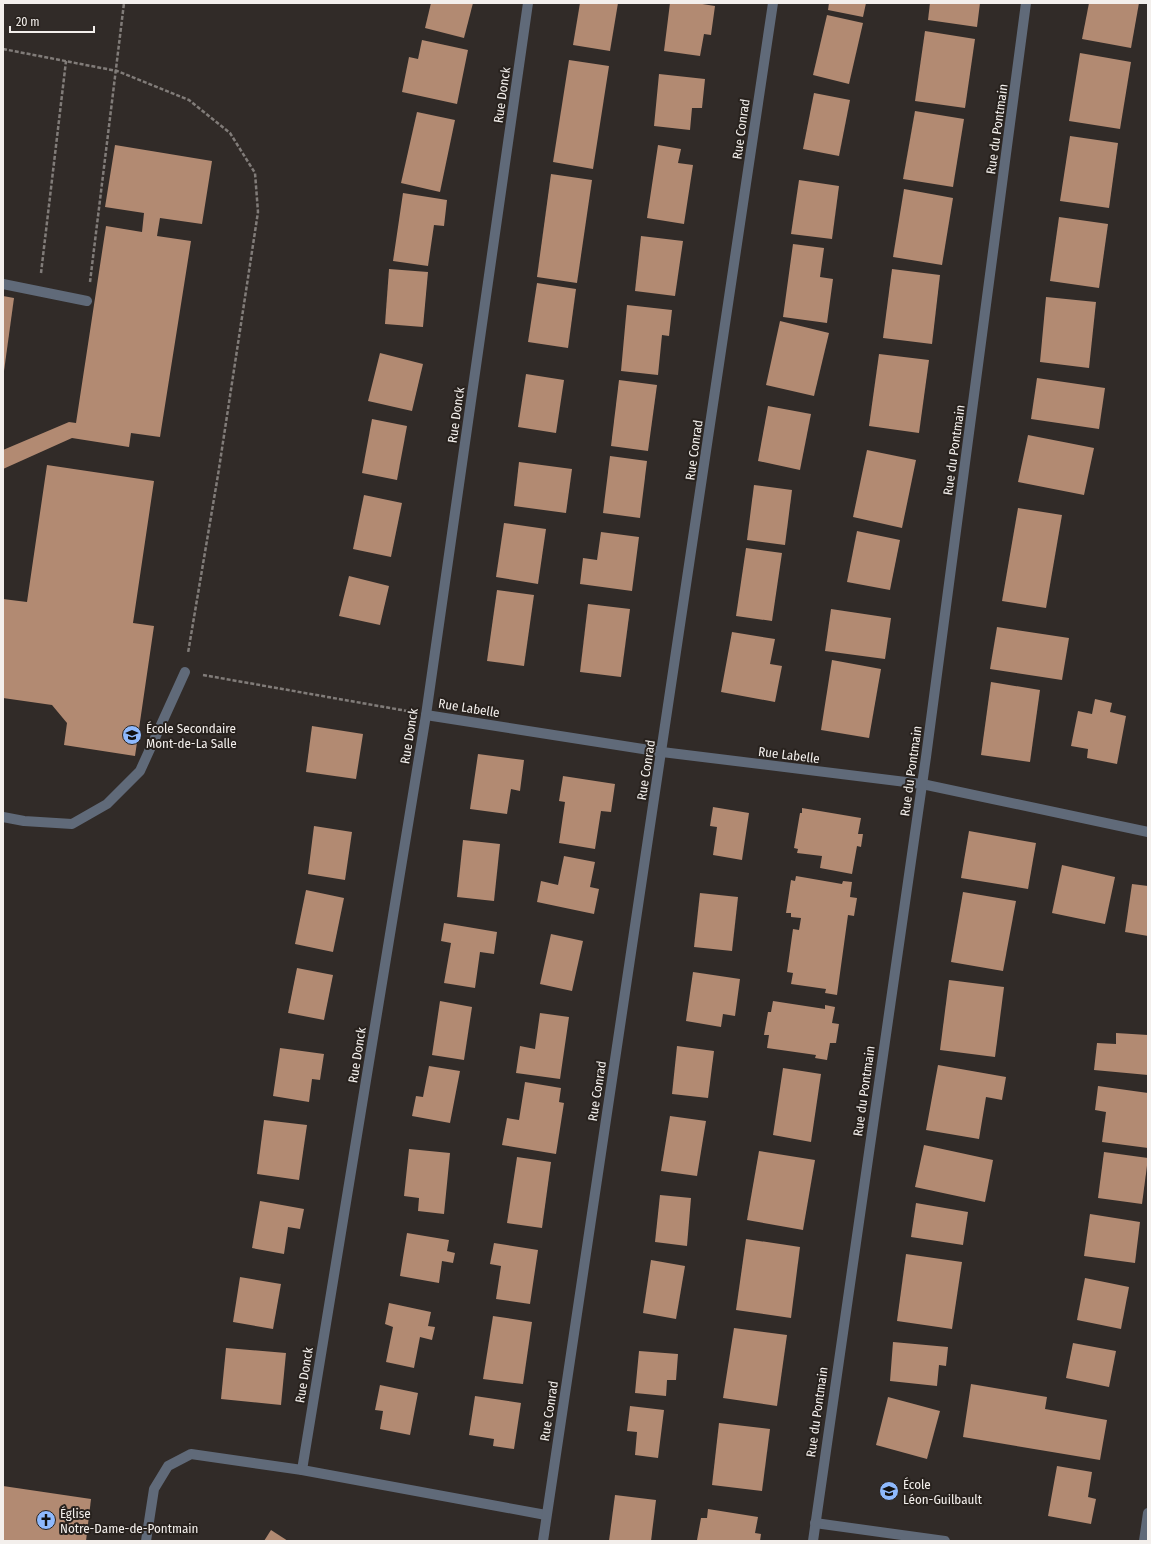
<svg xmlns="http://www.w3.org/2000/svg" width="1151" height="1544" font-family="'Fira Sans Condensed',sans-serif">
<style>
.building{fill:#b28a72}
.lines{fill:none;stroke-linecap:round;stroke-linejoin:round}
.path{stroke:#817c79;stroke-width:2.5;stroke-dasharray:4 2;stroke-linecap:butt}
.lane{stroke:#606a79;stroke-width:10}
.street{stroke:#606a79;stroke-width:10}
.labels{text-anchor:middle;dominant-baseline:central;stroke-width:4;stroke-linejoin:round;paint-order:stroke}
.street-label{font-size:13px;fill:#f3efec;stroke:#28221e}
.poi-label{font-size:13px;fill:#f3efec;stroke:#28221e;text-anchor:start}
</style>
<rect width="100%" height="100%" fill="#312b28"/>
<g class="building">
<polygon points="431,3 473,3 464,38 425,28"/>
<polygon points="580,3 618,3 610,51 573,45"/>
<polygon points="670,3 696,3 715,6 711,35 704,34 700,56 664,51"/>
<polygon points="829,3 866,3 863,17 828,10"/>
<polygon points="930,3 980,3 977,27 928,20"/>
<polygon points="1089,3 1139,3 1131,48 1082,39"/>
<polygon points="827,15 863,23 849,84 813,75"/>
<polygon points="925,31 975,39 965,108 915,101"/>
<polygon points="422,40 468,50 457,104 402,92 409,57 418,59"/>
<polygon points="1080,53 1131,62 1120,129 1069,121"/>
<polygon points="569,60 609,66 593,169 553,162"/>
<polygon points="659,74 705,79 702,108 692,108 690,130 654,126"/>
<polygon points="814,93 850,100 839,156 803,149"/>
<polygon points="915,111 964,119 953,187 903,179"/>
<polygon points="417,112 455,120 440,192 401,183"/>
<polygon points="1070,136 1118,143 1109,208 1060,201"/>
<polygon points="115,145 212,161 202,224 160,218 157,236 191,241 160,437 131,433 129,447 72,438 3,469 3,450 69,422 76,423 106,226 142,232 144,213 105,207"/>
<polygon points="658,145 681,149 678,163 693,165 684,224 647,218"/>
<polygon points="551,174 592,180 577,283 537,277"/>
<polygon points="799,180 839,186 832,239 791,234"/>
<polygon points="904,189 953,198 942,265 893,257"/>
<polygon points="403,193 447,200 444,226 434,225 428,266 393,261"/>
<polygon points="1059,217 1108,224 1099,288 1050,281"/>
<polygon points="641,236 683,241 675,296 635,291"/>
<polygon points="793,244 824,248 820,277 833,279 827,323 783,317"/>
<polygon points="389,269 428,272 423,327 385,324"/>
<polygon points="892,269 940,275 932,344 883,338"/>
<polygon points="537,283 576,289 568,348 528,342"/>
<polygon points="3,296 14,298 4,371 3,371"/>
<polygon points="1046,297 1096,302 1089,368 1040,362"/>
<polygon points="627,305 672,310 669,336 662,335 658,375 621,371"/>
<polygon points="780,321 829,333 814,396 766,385"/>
<polygon points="380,353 423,364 412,411 368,401"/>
<polygon points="879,354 929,360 919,433 869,426"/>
<polygon points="526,374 564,380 556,433 518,427"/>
<polygon points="1037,378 1105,388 1099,429 1031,419"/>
<polygon points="619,380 657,385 648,451 611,446"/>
<polygon points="768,406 811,414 800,470 758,461"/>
<polygon points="372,419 407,426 397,480 362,473"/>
<polygon points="1028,435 1094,448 1084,495 1018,482"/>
<polygon points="867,450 916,460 902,528 853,517"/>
<polygon points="610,456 647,461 640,518 603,513"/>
<polygon points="519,462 572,469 566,513 514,506"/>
<polygon points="47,465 154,481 133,623 154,626 135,756 64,745 67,723 52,705 3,698 3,599 27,602"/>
<polygon points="754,485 792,490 785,545 747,540"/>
<polygon points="364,495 402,503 391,557 353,549"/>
<polygon points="1018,508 1062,515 1046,608 1002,601"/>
<polygon points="504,523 546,529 538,584 496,577"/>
<polygon points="857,531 900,540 890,590 847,582"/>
<polygon points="601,532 639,537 632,591 580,584 583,558 597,560"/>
<polygon points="746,548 782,553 772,621 736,616"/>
<polygon points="349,576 389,586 380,625 339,616"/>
<polygon points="497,590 534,595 524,666 487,661"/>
<polygon points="588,604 630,609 621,677 580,672"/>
<polygon points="831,609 891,618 885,659 825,651"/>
<polygon points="997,627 1069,638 1062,680 990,669"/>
<polygon points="732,632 775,639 770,664 782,666 775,702 721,692"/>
<polygon points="832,660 881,669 869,738 821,730"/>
<polygon points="991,682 1040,690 1030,762 981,755"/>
<polygon points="1095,699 1112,703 1110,712 1126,716 1117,764 1087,758 1088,749 1071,746 1078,711 1092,714"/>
<polygon points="312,726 363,734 356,779 306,772"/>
<polygon points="478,754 524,760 520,791 511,789 507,814 470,809"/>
<polygon points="563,776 615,784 611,812 601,811 595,849 559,843 565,802 559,801"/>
<polygon points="713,807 749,813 742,860 713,855 717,827 710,826"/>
<polygon points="802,808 861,818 858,834 863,834 861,847 857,846 852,874 820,868 822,856 797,853 798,849 794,848 800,813 802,813"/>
<polygon points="314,826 352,832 345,880 308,874"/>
<polygon points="969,831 1036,843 1028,889 961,878"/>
<polygon points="463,840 500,844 494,901 457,897"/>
<polygon points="564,856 595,862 590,887 599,889 594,914 537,902 541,881 558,885"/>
<polygon points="1062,865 1115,877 1105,924 1052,913"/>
<polygon points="796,876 842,884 843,881 852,882 850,897 857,898 854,916 848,915 837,995 825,993 826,989 791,984 793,973 787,972 793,929 799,930 801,918 791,917 791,913 786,913 791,880 795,881"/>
<polygon points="1132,884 1148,886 1148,936 1125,932"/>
<polygon points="306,890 344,898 333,952 295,944"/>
<polygon points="963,892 1016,901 1003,971 951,962"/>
<polygon points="700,893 738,897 732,951 694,947"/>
<polygon points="444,923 497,932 494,954 480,952 475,988 444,983 451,943 441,941"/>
<polygon points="551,934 583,941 572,991 540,984"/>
<polygon points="297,968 333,975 324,1020 288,1013"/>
<polygon points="693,972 740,979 735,1016 723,1014 721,1027 686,1021"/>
<polygon points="949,980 1004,987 995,1057 940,1050"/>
<polygon points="440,1001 472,1007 464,1060 432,1055"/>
<polygon points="773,1001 825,1009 825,1005 835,1007 832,1023 839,1024 836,1043 830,1043 827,1060 815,1058 816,1055 767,1048 769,1035 764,1035 768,1012 771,1012"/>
<polygon points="540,1013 569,1017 560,1079 516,1073 520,1046 535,1049"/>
<polygon points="1116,1033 1148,1035 1148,1075 1094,1070 1097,1043 1116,1044"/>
<polygon points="677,1046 714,1051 708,1098 672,1094"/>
<polygon points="280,1048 324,1054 320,1080 312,1079 309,1102 273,1096"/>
<polygon points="938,1065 1006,1077 1002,1100 986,1097 979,1139 926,1130"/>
<polygon points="429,1066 460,1071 450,1123 412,1116 416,1096 423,1097"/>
<polygon points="783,1068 821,1074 811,1142 773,1135"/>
<polygon points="525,1082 561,1088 559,1102 564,1103 556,1154 502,1145 507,1118 519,1120"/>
<polygon points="1098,1086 1148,1093 1148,1148 1102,1142 1106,1112 1095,1110"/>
<polygon points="670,1116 706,1121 697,1176 661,1171"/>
<polygon points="264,1120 307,1125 299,1180 257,1174"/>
<polygon points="924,1145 993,1160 985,1202 915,1187"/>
<polygon points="409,1149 450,1153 444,1214 418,1211 419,1198 404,1196"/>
<polygon points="759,1151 815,1160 803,1230 747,1220"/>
<polygon points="1104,1152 1148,1158 1142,1204 1098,1198"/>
<polygon points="517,1157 551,1162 542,1228 507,1223"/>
<polygon points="660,1195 691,1198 687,1246 655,1242"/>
<polygon points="260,1201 304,1209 300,1229 288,1227 284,1254 252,1248"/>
<polygon points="916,1203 968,1212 963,1245 911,1237"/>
<polygon points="1090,1214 1140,1222 1135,1263 1084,1256"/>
<polygon points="407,1233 449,1240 447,1251 455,1253 453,1263 442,1261 439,1283 400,1276"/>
<polygon points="746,1239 800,1247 791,1318 736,1310"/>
<polygon points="494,1243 538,1250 530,1304 496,1299 501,1266 490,1264"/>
<polygon points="906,1254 962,1262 952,1329 897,1321"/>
<polygon points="651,1260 685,1266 676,1319 643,1313"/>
<polygon points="240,1277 281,1284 273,1329 233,1322"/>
<polygon points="1085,1278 1129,1287 1121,1329 1077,1320"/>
<polygon points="389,1303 431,1312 428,1326 435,1327 432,1340 420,1337 414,1368 386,1362 393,1327 385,1324"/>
<polygon points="493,1316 532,1322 523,1384 483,1379"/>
<polygon points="734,1328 787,1335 777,1406 723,1398"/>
<polygon points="893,1342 948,1347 946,1366 939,1365 937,1386 890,1381"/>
<polygon points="1073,1343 1116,1351 1109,1387 1066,1378"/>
<polygon points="226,1348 286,1353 281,1405 221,1399"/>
<polygon points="639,1351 678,1354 676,1380 667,1380 666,1396 635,1393"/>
<polygon points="971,1384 1047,1397 1045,1409 1107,1420 1100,1460 963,1437"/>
<polygon points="380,1385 418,1393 410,1435 380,1429 383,1411 375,1410"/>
<polygon points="475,1396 521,1403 514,1449 493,1446 494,1439 469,1435"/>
<polygon points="888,1397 940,1411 927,1459 876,1445"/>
<polygon points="630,1406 664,1410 658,1458 635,1455 637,1432 627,1431"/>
<polygon points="719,1423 770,1429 762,1491 712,1485"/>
<polygon points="1057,1466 1092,1472 1088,1497 1096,1499 1091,1524 1048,1516"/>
<polygon points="3,1486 91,1499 86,1541 3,1541"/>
<polygon points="615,1495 656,1500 651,1541 609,1541"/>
<polygon points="708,1509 758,1517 755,1533 761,1534 760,1541 702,1541 697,1540 701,1518 707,1518"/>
<polygon points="271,1530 288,1541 264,1541"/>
</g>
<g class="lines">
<g class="path">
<polyline points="3,49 117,71 189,100 230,133 255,173 258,212 218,475 188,653"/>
<polyline points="41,273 66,61"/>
<polyline points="90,282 124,3"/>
<polyline points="203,675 407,711"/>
</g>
<g class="lane">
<polyline points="3,284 87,301"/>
<polyline points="3,817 24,821 72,824 107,804 140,771 185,672"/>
<polyline points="815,1523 945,1541"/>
</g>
<g class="street">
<polyline points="426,715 662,752 922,784 1148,832"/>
<polyline points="302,1470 426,715 528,3"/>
<polyline points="146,1541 154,1489 168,1466 191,1454 302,1470 546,1515"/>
<polyline points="543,1541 773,3"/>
<polyline points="813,1541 926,757 1026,3"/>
<polyline points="1144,1541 1148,1513"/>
</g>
</g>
<defs>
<g id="school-disc" transform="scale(1)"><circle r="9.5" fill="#8eb9fd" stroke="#28221e"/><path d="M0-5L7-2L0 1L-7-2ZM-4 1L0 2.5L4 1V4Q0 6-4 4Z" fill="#111"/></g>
<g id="church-disc" transform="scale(1)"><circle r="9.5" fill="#8eb9fd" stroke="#28221e"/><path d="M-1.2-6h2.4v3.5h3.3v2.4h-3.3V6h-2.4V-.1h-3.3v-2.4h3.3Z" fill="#111"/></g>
</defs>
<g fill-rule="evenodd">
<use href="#school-disc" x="132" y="735"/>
<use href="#school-disc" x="889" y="1491"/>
<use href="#church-disc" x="46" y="1520"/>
</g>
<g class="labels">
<g class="street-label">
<text transform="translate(502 95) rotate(-82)">Rue Donck</text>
<text transform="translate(741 129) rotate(-82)">Rue Conrad</text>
<text transform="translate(997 129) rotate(-82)">Rue du Pontmain</text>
<text transform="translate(456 415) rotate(-82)">Rue Donck</text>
<text transform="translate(694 450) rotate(-82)">Rue Conrad</text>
<text transform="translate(954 450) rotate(-82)">Rue du Pontmain</text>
<text transform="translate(469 708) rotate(9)">Rue Labelle</text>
<text transform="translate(409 736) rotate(-81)">Rue Donck</text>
<text transform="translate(789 755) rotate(7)">Rue Labelle</text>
<text transform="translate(646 770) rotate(-81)">Rue Conrad</text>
<text transform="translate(911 771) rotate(-82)">Rue du Pontmain</text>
<text transform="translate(357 1055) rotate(-81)">Rue Donck</text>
<text transform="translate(597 1091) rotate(-81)">Rue Conrad</text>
<text transform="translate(864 1091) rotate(-82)">Rue du Pontmain</text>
<text transform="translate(304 1375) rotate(-81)">Rue Donck</text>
<text transform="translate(549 1411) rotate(-81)">Rue Conrad</text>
<text transform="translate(817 1412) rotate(-82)">Rue du Pontmain</text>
</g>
<g class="poi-label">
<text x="146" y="728">École Secondaire<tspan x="146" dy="15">Mont-de-La Salle</tspan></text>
<text x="903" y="1484">École<tspan x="903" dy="15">Léon-Guilbault</tspan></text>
<text x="60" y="1513">Église<tspan x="60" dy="15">Notre-Dame-de-Pontmain</tspan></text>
</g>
</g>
<rect width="1151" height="1544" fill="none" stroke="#f3efec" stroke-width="8"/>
<path d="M10 26v6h84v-6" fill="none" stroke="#f3efec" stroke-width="2"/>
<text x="16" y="26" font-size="12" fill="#f3efec" stroke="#28221e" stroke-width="3" paint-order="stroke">20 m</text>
</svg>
